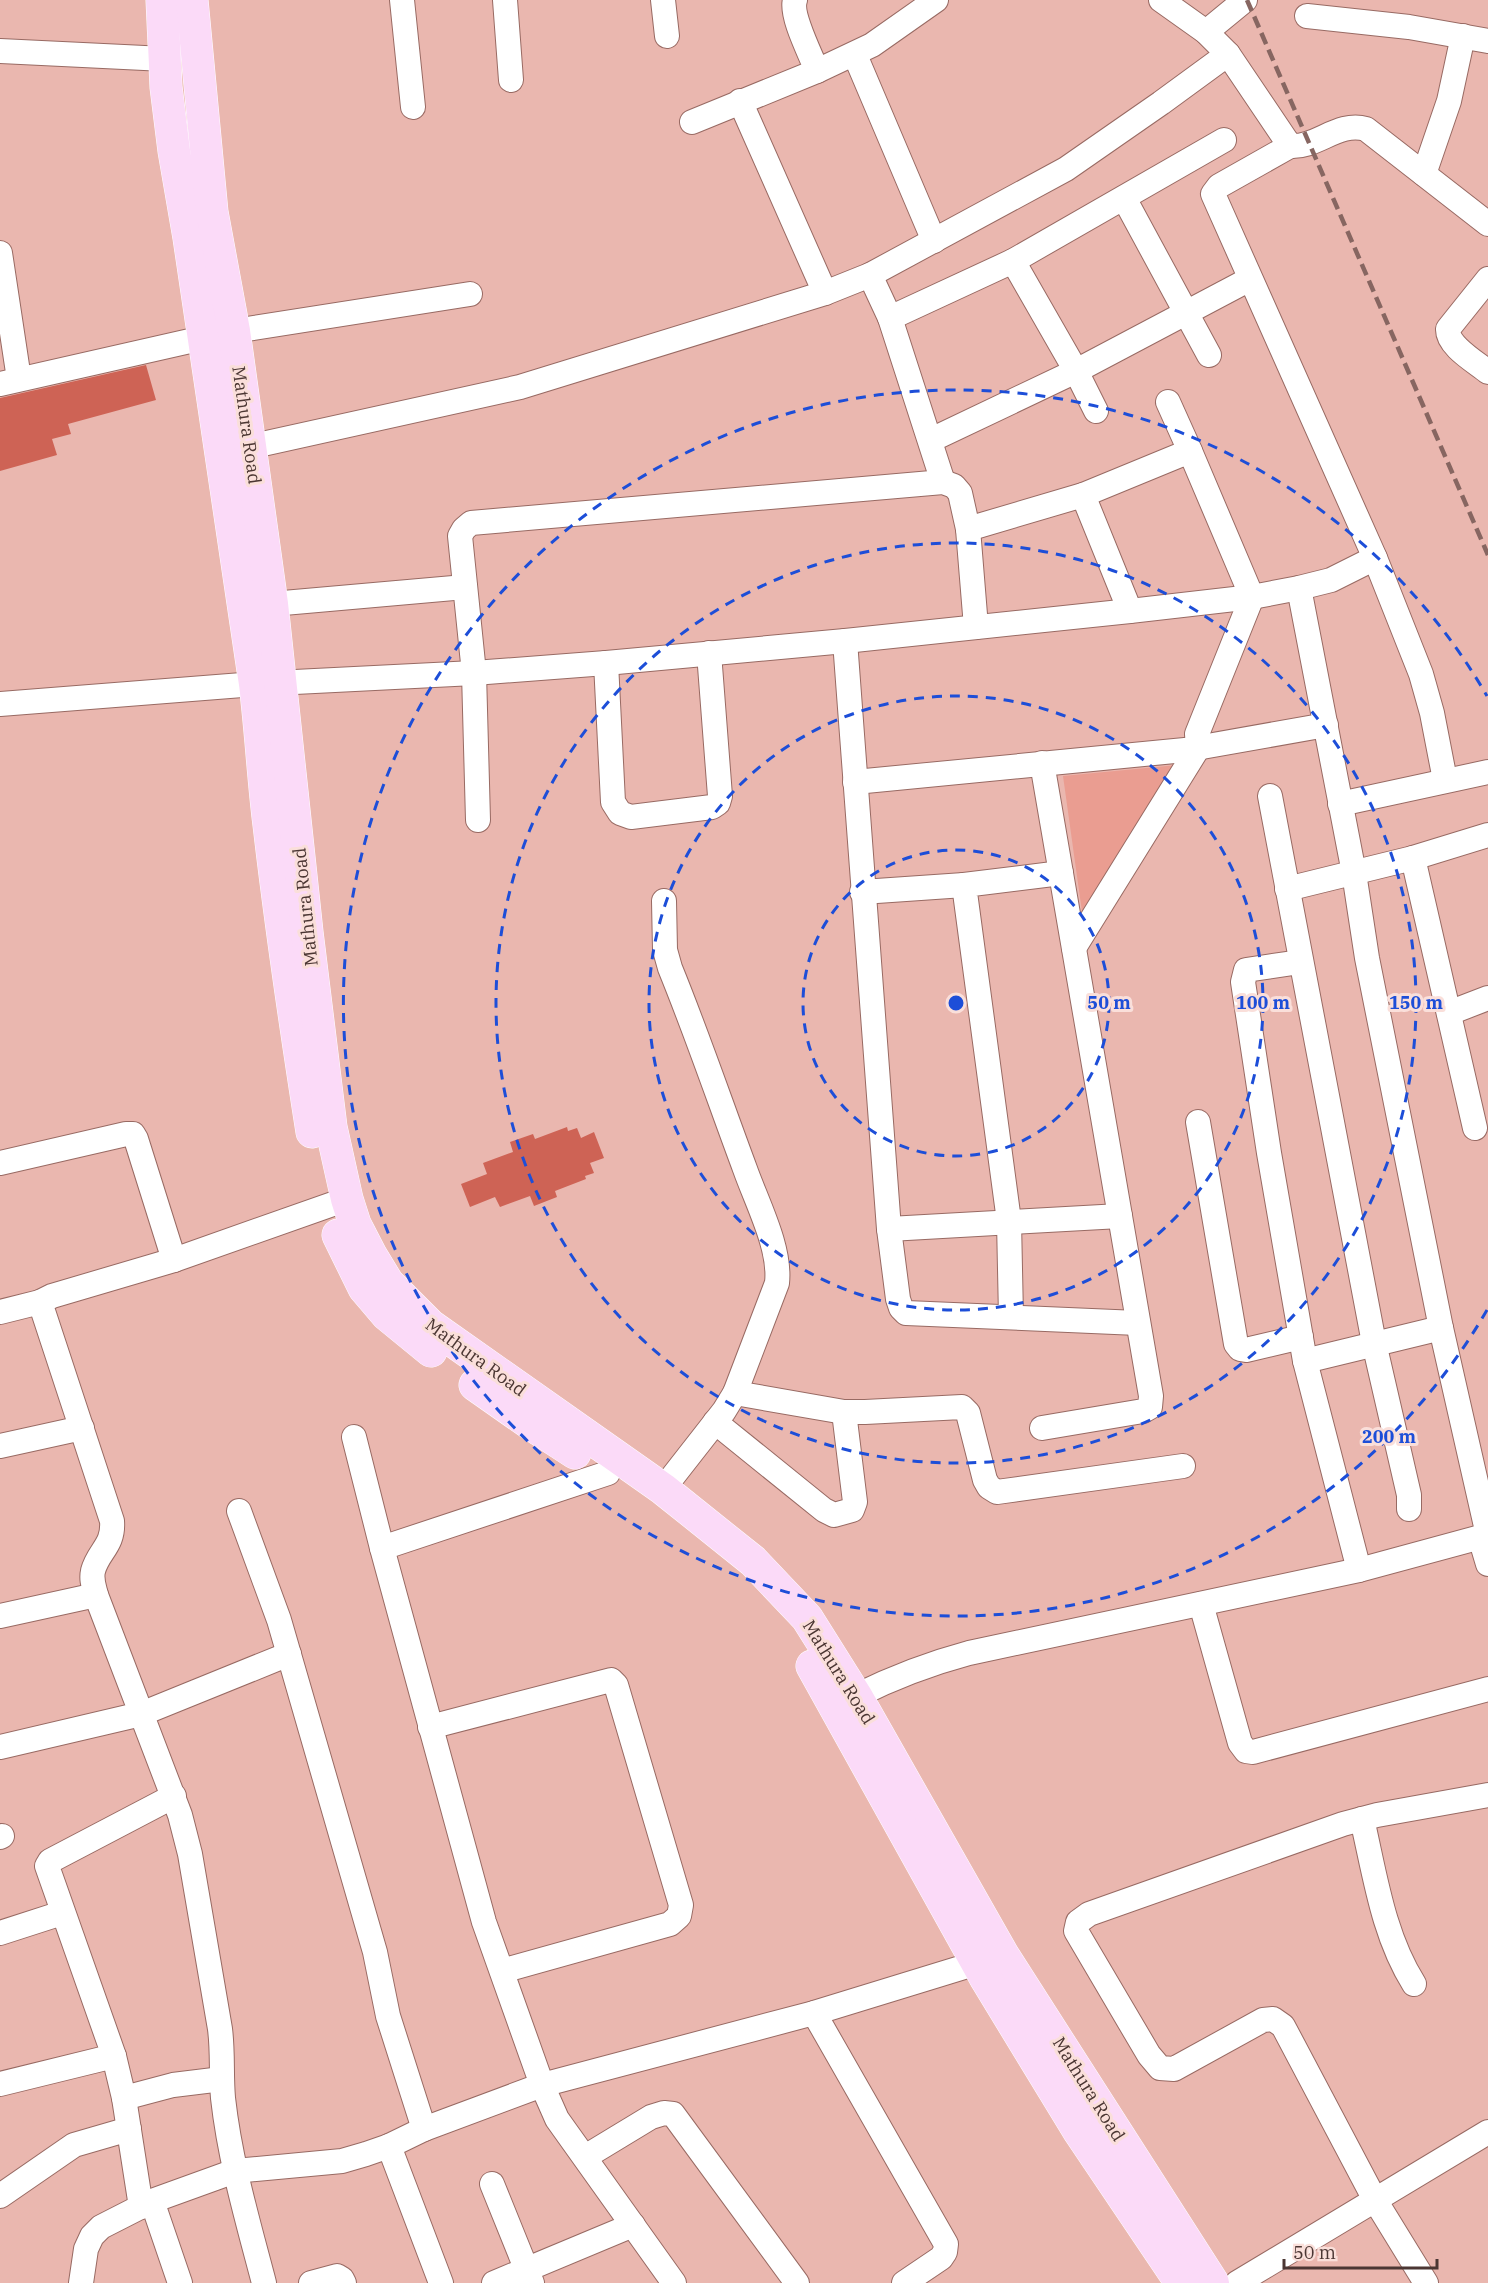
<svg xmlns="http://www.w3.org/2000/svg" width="1488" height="2283" font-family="'IBM Plex Serif',serif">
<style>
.green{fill:#ea9d91}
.building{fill:#ce6355}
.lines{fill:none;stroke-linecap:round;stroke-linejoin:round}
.minor-casing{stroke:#986a63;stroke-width:26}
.major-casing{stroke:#fff;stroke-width:33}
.minor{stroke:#fff;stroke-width:24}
.major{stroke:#fbdaf8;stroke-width:32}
.rail{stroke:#876661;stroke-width:4.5;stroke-dasharray:12 6;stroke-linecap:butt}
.ring{fill:none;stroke:#1d4ed8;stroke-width:3;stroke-dasharray:10 8}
.labels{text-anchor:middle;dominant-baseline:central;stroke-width:6;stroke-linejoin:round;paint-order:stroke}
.street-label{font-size:18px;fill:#4b3633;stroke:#fadfda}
.centre{fill:#1d4ed8;stroke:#fadfda;stroke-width:3}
.ring-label{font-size:18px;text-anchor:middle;font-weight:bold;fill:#1d4ed8;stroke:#fadfda;stroke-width:6;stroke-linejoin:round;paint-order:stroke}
</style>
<rect width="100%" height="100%" fill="#eab7af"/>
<polygon class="green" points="1177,765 1087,912 1082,912 1063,776"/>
<g class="building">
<polygon points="146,365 156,400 68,424 71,434 52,439 57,455 0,471 0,398"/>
<polygon points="567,1127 568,1131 577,1128 581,1138 594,1132 604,1158 590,1163 594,1173 585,1176 586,1179 555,1191 557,1197 534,1206 530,1196 500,1207 495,1197 470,1207 461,1184 487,1174 483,1163 513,1152 510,1142 533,1134 535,1139"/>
</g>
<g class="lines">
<g class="minor-casing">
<g id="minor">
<polyline points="402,0 413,107"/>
<polyline points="505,0 511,80"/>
<polyline points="663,0 667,36"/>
<path d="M1161 0 1206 32 1228 54 1290 146C1317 148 1338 121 1366 129L1488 224"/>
<polyline points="1307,16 1409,27 1488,41"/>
<polyline points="1206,32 1245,0"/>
<polyline points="0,51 165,59"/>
<polyline points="855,55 934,241"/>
<polyline points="817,71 872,45 936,0"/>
<polyline points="740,101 825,293"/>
<path d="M692 122 817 71C811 55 790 15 795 0"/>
<polyline points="1290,146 1219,186 1213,194 1375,558 1421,674 1432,713 1445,780"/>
<polyline points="1424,174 1449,101 1463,36"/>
<polyline points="1124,198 1209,355"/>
<polyline points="0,253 19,379"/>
<polyline points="1013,261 1076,371 1096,411"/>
<polyline points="870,275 1066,169 1161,103 1228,54"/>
<path d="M1488 279 1448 329C1447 346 1476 362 1488 372"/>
<polyline points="890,318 1013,261 1224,140"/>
<polyline points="0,384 234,331 470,294"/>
<polyline points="1168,402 1190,451"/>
<polyline points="931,440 1076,371 1250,279"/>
<polyline points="249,447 520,387 825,293 870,275 890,318 943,482"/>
<polyline points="1083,495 1130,611"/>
<polyline points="968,529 1083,495 1190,451 1252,597 1197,734 1198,748 1074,948"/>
<polyline points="1299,588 1354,873 1367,958 1441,1328 1488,1535"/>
<polyline points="272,604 465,587"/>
<polyline points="845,641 889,1229 898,1299 901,1308 906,1313 1138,1323"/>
<polyline points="606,663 613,802 620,813 631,817 712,807 718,803 720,796 709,653"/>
<polyline points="0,704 255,684 474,673 606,663 845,641 1130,611 1252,597 1299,588 1331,580 1375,558"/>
<polyline points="855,782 1185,750 1326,725"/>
<polyline points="1270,796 1374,1343 1409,1495 1409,1509"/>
<polyline points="1340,804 1488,772"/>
<polyline points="478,820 474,673 460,536 464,529 471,523 943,482 954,486 960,493 968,529 976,627"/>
<polyline points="1413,858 1475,1128"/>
<polyline points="1287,889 1413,858 1488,835"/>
<polyline points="862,892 964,885"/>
<polyline points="1300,962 1246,970 1243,982 1269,1153 1305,1361 1359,1570"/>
<polyline points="1449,1013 1488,998"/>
<polyline points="1198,1122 1236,1344 1240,1349 1246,1350 1301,1337"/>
<polyline points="0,1163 126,1134 133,1134 136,1139 174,1260"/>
<polyline points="889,1229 1120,1216"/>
<polyline points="0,1312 40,1302"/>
<polyline points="1011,1317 1009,1221 964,885 1061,873"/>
<polyline points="1305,1361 1441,1328"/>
<polyline points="735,1393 844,1412 865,1412 962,1407 968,1413 985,1480 989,1487 997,1492 1183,1466"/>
<polyline points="715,1422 824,1510 834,1515 852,1510 855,1502 844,1412"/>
<polyline points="1042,1428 1143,1411 1150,1407 1151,1396 1042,763"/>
<polyline points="354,1437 382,1548"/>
<polyline points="0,1446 82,1428"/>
<path d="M663 1489 724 1411 735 1393 777 1283C781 1248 757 1203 745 1169 720 1102 697 1034 670 968L665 950 664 901"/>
<polyline points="239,1511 279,1620 375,1952 388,2016 424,2129"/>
<polyline points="1480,1537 1488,1564"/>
<polyline points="1201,1604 1240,1743 1246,1751 1253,1752 1488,1689"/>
<polyline points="0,1616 96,1595"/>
<path d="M856 1696C894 1677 928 1664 969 1653L1359 1570 1488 1535"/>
<polyline points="430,1727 611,1680 616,1685 681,1905 679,1916 670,1924 502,1971"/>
<polyline points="0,1747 141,1714 289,1654"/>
<path d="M1362 1819C1375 1875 1383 1935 1414 1984"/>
<polyline points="0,1837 2,1836"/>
<polyline points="0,1933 62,1913"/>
<polyline points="814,2013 946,2244 945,2252 941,2258 904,2283"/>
<polyline points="0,2084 114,2056"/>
<polyline points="124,2098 173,2085 222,2079"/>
<polyline points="389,2146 441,2283"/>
<polyline points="585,2157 651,2117 664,2113 673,2114 797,2283"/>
<polyline points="492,2184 532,2283"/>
<polyline points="0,2196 74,2145 129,2129"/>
<polyline points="152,2201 180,2283"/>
<polyline points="141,2207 124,2098 114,2056 47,1866 50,1861 174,1796"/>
<polyline points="81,2283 86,2249 92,2236 101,2227 152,2201 235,2171 342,2161 366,2154 389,2146 424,2129 542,2085 484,1922 382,1548 608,1473"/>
<path d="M264 2283C248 2222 230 2161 223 2098 221 2075 223 2052 220 2029L190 1854 180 1815 96 1595C94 1587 91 1580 93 1571 98 1551 114 1546 112 1521L40 1302 52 1296 174 1260 347 1199"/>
<polyline points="311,2283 337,2276 342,2279 344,2283"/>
<polyline points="494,2283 633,2225"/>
<polyline points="674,2283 557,2119 542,2085 814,2013 977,1963"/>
<polyline points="1237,2283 1488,2132"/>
<polyline points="1426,2283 1375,2200 1283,2026 1273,2019 1263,2020 1174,2069 1160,2068 1149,2055 1076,1931 1078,1922 1089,1914 1343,1824 1377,1815 1488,1795"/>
</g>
</g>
<g class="major-casing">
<g id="major">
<path d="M162 0 166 87 174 151 189 238 255 684C261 731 263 778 269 825 281 928 296 1030 312 1132"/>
<polyline points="192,0 212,212 234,331 272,604 307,932 331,1127 347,1199 355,1224 371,1255 388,1283 430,1325 663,1489 753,1561 807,1618 856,1696 1003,1955 1213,2283"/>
<polyline points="338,1235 364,1288 387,1315 431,1351"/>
<polyline points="475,1385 535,1427 575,1453"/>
<polyline points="812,1666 986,1979 1078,2130 1181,2283"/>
</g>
</g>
<use href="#minor" class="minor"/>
<use href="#major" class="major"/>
<polyline class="rail" points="1247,0 1488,555"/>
</g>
<g class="ring">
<circle cx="956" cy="1003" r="153"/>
<circle cx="956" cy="1003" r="307"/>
<circle cx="956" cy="1003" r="460"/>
<path d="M1487 1310A613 613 0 1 1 1487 696"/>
</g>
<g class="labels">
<g class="street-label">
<text transform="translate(247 425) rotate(82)">Mathura Road</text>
<text transform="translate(305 907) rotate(-96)">Mathura Road</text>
<text transform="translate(476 1357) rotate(36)">Mathura Road</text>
<text transform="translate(839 1672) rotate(58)">Mathura Road</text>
<text transform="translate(1089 2089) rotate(58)">Mathura Road</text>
</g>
</g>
<circle cx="956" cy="1003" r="9" class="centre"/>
<g class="ring-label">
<text x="1109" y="1009">50 m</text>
<text x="1263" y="1009">100 m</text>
<text x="1416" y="1009">150 m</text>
<text x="1389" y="1443">200 m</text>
</g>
<path d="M1284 2259v9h153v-9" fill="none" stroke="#4b3633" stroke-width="3"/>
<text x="1293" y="2259" font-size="18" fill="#4b3633" stroke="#fadfda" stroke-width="4.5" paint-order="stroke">50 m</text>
</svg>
